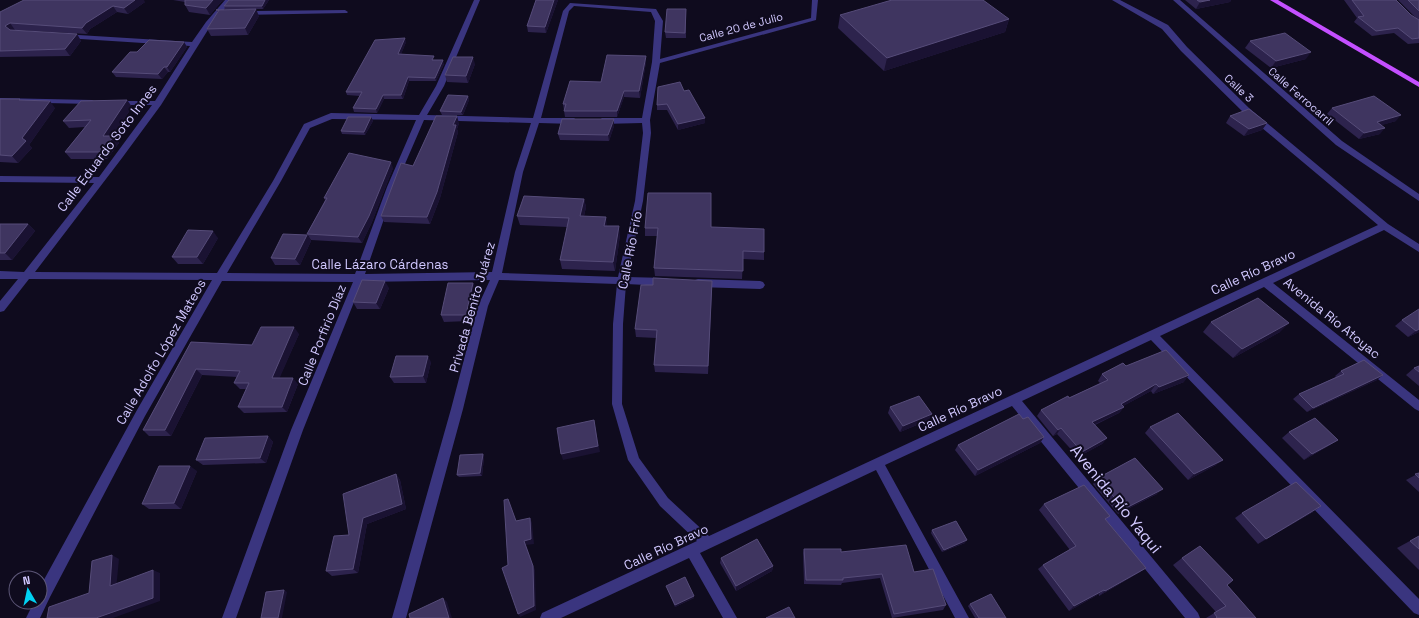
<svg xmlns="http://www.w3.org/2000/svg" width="1419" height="618" font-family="'Space Grotesk',sans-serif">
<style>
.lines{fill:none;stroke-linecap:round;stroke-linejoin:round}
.minor{fill:#3a357f;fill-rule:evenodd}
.major{fill:#c44fff;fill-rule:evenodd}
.wall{fill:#2d234d}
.shaded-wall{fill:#1a1232}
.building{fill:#3f3560;stroke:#564c79}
.labels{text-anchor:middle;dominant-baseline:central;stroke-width:4;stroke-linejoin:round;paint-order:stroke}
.far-street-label{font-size:11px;fill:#d1c8ff;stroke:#0f0b1e}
.street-label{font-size:13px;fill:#d1c8ff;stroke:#0f0b1e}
.near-street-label{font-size:16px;fill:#d1c8ff;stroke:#0f0b1e}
</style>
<rect width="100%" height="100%" fill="#0f0b1e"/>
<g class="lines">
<g class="minor">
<path d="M225 0H232L211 25 161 105 122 158 35 272 217 273 273 181 304 124 331 113 419 115 436 86 474 0H480L444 86 427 115 533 118 563 11 570 3 656 9 663 21 660 59 811 18 812 0H818L816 20 660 63 650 120 651 133 643 201 627 277 666 278 669 279 671 282 669 285 666 286 626 284 623 324 622 404 639 458 668 498 709 536 1378 225 1243 112 1181 51 1162 29 1112 0H1120L1168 25 1187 47 1249 108 1388 224 1419 244V252L1384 230 1273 283 1419 400V411L1415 409 1264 287 1160 336 1419 599V615L1414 613 1151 340 1022 401 1198 613 1200 618H1185L1012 406 885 465 969 618H955L876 470 700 553 737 618H723L689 558 561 618H540L542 613 697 541 660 506 628 460 612 404 613 324 617 284 499 280 488 306 463 409 406 618H392L451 409 478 306 490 280 362 282 303 430 236 618H222L291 430 353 282 222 281 145 416 50 597 40 618H26L34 602H40V587L137 410 212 280 29 279 4 311 0 312V301L18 279H0V271L24 272 94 183 0 182V176L99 177 152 105H116L112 103 113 101H155L190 46 65 38H62V34L192 42 206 22ZM574 6 651 12 655 21 652 62 642 118H602L598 121 602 124 642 123 643 133 635 201 618 277 502 273 523 172 539 123 574 124 578 121 574 118H541L569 11ZM332 119 416 120 387 187 355 274 227 273 281 181 310 128ZM424 120 531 123 515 172 492 272 365 274 395 187Z"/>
<polygon points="1173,0 1180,0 1342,141 1419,194 1419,201 1336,145"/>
<polygon points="345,10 348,12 347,13 244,15 240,13 244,11"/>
<polygon points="0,98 92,100 96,102 92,104 0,102"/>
<polygon points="698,279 760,281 763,282 765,285 763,288 760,289 698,287 695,286 693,283 695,280"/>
</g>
<polygon class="major" points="1270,0 1278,0 1419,82 1419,87"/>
</g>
<g class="wall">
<polygon points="173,0 224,0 220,3 210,15 189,12 185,5 185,2"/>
<polygon points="229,0 269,0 263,9 225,9 224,6"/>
<polygon points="536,0 558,0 546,33 528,32 527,26"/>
<polygon points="1185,0 1231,0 1230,2 1196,9"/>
<polygon points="1344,0 1396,0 1411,15 1418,20 1398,0 1419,0 1419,43 1408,44 1394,33 1372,36 1354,22 1357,18"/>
<polygon points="145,2 128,14 117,12 90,29 87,34 15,30 13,31 77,34 81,41 70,56 0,57 0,12"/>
<polygon points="686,9 686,38 666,38 665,32"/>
<polygon points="216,10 259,16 248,35 211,36 207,29 218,13"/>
<polygon points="840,15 1009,19 1005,32 884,71 838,28"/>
<polygon points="1250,41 1306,59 1271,68 1245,48"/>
<polygon points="184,42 187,47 170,72 168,72 162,79 116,77 112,72 137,52"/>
<polygon points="406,42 401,54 435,60 444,64 436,81 409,81 403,99 384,99 377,113 354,112 353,108 360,96 347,95 346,92"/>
<polygon points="646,62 640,98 624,97 617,117 565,117 563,104 601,82"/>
<polygon points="475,64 468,83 447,82 445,75"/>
<polygon points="684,91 705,118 705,123 678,130 667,110 657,110 657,105"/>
<polygon points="468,96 469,100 463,115 442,115 440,111"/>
<polygon points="0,99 22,100 55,108 29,145 32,148 18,163 0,162"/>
<polygon points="127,100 132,107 113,136 114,136 119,143 107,159 71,159 65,152 85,127 69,128 63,121"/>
<polygon points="1332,108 1396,121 1381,125 1380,134 1359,139 1327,114"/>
<polygon points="1230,116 1267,123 1262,130 1244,136 1226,123"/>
<polygon points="371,117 373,121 365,135 342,134 341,131"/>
<polygon points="614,119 614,126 609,141 560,140 558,134"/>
<polygon points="459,123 457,129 458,132 440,198 430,224 384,222 381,216 413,166"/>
<polygon points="393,168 372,222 362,243 311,240 307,234 325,200 324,198"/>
<polygon points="584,199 586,207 584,216 607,226 620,235 615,271 562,269 560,260 567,227 520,225 517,216"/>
<polygon points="0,224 28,224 35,231 12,260 0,260"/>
<polygon points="711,227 764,252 764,260 743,259 742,279 655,276 654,268 657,236 645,236 645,228"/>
<polygon points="307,235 311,241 300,265 275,265 271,258"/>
<polygon points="218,238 203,264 178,264 172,257"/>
<polygon points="473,283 476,289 469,321 444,322 441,315"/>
<polygon points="389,288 380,309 357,309 353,302"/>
<polygon points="712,289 708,374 655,372 654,365 656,338 636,337 635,329"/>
<polygon points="1402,320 1419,332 1408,337 1395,326"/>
<polygon points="1211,322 1280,332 1233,358 1203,332"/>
<polygon points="299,334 279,378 298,384 287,412 244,413 238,407 246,389 240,389 234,383 237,377 202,375 171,436 149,436 143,430 191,342 252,345"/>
<polygon points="431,362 426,383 394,383 390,377"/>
<polygon points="1126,366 1184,382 1153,394 1151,391 1123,406 1124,407 1119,413 1095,425 1107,438 1102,444 1078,457 1057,434 1053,436 1037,416 1041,410 1069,398 1100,383 1098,381 1102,374"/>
<polygon points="1419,366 1419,386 1406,375 1414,368"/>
<polygon points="1341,371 1377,380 1307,412 1293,399 1299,394 1336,377 1335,376"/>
<polygon points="890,407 929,420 900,432 888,413"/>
<polygon points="1023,419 1044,437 1040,443 975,476 955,450 958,445"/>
<polygon points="1150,427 1216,465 1188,480 1145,433"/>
<polygon points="1289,432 1338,440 1330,445 1304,460 1282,438"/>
<polygon points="268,436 273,442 266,463 203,465 196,460"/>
<polygon points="483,454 484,457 482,476 459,477 457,475"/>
<polygon points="197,471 181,509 149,509 142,504"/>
<polygon points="1419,473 1419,492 1406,480"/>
<polygon points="396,474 400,480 406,509 367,524 358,573 332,576 326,571 349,535"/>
<polygon points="1098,478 1157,494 1118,514 1093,484"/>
<polygon points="1044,504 1106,520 1146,568 1140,572 1099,596 1099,594 1069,611 1038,569 1043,565 1070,550 1039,510"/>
<polygon points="1313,512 1258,544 1235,518 1242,513"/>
<polygon points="932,530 965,543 942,552 931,533"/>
<polygon points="1419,536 1419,570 1397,548"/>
<polygon points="804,549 841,552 914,572 946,605 943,610 892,618 880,578 842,583 841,585 804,584 803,553"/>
<polygon points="721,558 773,566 772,571 736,591 720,563"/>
<polygon points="1182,558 1227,585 1256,618 1206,618 1216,612 1173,565"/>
<polygon points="666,586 694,596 694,598 675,607 667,588"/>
<polygon points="970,604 1006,618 975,618 968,606"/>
</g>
<g class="shaded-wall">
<polygon points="135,0 144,0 145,2 128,14 124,8"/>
<polygon points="213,0 224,0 220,3 210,15 206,8"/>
<polygon points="265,0 269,0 263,9 262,6"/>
<polygon points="554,0 558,0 546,33 545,27"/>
<polygon points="1210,0 1231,0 1230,2 1196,9 1200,2"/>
<polygon points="113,6 117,12 90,29 87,34 82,28 86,23"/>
<polygon points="256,9 259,16 248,35 245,28"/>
<polygon points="1009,19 1005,32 884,71 887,58"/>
<polygon points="10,23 15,30 10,32 5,26"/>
<polygon points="77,34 81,41 70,56 65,49"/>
<polygon points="405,38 406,42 400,57 398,54"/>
<polygon points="184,42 187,47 170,72 167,67"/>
<polygon points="1311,52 1306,59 1271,68 1276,61"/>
<polygon points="646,56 646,62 640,98 639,91"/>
<polygon points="473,57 475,64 468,83 466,76"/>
<polygon points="443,60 444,64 436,81 435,78"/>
<polygon points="164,67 168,72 162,79 158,74"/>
<polygon points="408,77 409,81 403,99 401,95"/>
<polygon points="624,91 624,97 617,117 617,111"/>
<polygon points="383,95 384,99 377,113 376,109"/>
<polygon points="468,96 469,100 463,115 461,112"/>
<polygon points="127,100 132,107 108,143 103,136"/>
<polygon points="50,101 55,108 29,145 32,148 18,163 12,156 22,138"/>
<polygon points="1401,115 1396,121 1372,128 1377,122"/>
<polygon points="457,116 459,123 457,129 458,132 440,198 430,224 427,217 453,125"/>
<polygon points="371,117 373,121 365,135 364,132"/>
<polygon points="705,118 705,123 678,130 678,124"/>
<polygon points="614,119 614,126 609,141 608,135"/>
<polygon points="1267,123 1262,130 1244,136 1249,129"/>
<polygon points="1385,128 1380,134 1359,139 1364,133"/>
<polygon points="114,136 119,143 107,159 101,152"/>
<polygon points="391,162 393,168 372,222 362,243 358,237"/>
<polygon points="584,199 586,207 582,225 580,216"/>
<polygon points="606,217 607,226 606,235 604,226"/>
<polygon points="28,224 35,231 12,260 5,253"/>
<polygon points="619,226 620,235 615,271 613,262"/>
<polygon points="213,231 218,238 203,264 197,257"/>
<polygon points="307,235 311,241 300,265 295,259"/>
<polygon points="385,281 389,288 380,309 376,303"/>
<polygon points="712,281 712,289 708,374 708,366"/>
<polygon points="473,283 476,289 469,321 466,315"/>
<polygon points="1289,323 1280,332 1233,358 1242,349"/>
<polygon points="294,327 299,334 277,384 272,378"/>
<polygon points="1419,329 1419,332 1408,337 1416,331"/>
<polygon points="428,356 431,362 426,383 423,376"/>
<polygon points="196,369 202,375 171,436 165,430"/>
<polygon points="1189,375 1184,382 1153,394 1159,387"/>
<polygon points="1383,375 1377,380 1307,412 1313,408"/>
<polygon points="293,378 298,384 287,412 282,407"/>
<polygon points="1156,384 1151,391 1116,410 1121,404"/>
<polygon points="1124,407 1119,413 1087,428 1092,422"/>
<polygon points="932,414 929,420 900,432 903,426"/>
<polygon points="594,420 600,452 563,460 561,454"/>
<polygon points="1061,428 1057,434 1053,436 1058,430"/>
<polygon points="268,436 273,442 266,463 260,458"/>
<polygon points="1044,437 1040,443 975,476 978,470"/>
<polygon points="1107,438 1102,444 1078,457 1082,452"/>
<polygon points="1338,440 1330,445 1304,460 1312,454"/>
<polygon points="483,454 484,457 482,476 480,473"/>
<polygon points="1223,460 1216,465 1188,480 1194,474"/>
<polygon points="190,466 197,471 181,509 174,503"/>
<polygon points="396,474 400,480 406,509 367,524 358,573 353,569 363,518"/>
<polygon points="1163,489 1157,494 1118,514 1124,509"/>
<polygon points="1321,506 1313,512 1258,544 1266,539"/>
<polygon points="530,518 532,523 534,544 526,545 535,570 536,610 520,617 518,614 524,541"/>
<polygon points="967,540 965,543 942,552 944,550"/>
<polygon points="112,555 119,559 116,590 110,586"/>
<polygon points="773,566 772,571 736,591 736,586"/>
<polygon points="1146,568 1140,572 1099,596 1105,591"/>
<polygon points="153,570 160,573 160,601 113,618 96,618"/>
<polygon points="284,590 287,592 282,618 278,618"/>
<polygon points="1104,590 1099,594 1069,611 1074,606"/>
<polygon points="694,596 694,598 675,607 675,605"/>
<polygon points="443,598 447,602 452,618 449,618"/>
</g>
<g class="building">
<polygon points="24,0 135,0 124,8 113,6 86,23 82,28 10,23 5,26 10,30 77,34 65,49 0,51 0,12"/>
<polygon points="185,0 213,0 206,8 185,5"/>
<polygon points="229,0 265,0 262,6 224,6"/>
<polygon points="536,0 554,0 545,27 527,26"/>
<polygon points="892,0 983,0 1009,19 887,58 840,15"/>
<polygon points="1197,0 1210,0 1200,2"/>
<polygon points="1352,0 1396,0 1411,15 1419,20 1419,38 1412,39 1398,28 1376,31 1358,17 1364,16"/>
<polygon points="1408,0 1419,0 1419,11"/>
<polygon points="256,9 245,28 207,29 219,10 216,10"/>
<polygon points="667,9 686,9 685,33 665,32"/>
<polygon points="1285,33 1311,52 1276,61 1250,41"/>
<polygon points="405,38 398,54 434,56 432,60 443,60 435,78 408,77 401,95 383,95 376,109 353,108 362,92 346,92 375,40"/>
<polygon points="149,40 184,42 167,67 164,67 158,74 112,72 130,52 137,52"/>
<polygon points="607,55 646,56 639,91 624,91 617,111 564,111 566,104 563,104 570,81 601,82"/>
<polygon points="453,57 473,57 466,76 445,75"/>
<polygon points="680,82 684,91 689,90 705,118 678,124 667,104 657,105 658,87"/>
<polygon points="448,95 468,96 461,112 440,111"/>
<polygon points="1374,96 1401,115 1377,122 1385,128 1364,133 1332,108"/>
<polygon points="0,99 20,99 19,100 50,101 22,138 26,141 12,156 0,155"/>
<polygon points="127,100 103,136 114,136 101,152 65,152 91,120 63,121 81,101"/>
<polygon points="1249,109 1267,123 1249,129 1230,116"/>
<polygon points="436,116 457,116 453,125 456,125 437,192 427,217 381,216 401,163 413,166"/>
<polygon points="348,117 371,117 364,132 341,131"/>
<polygon points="562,119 614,119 608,135 558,134"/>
<polygon points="349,153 391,162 369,216 358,237 307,234 327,198 324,198"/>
<polygon points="648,193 711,193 711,227 764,229 764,252 743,251 743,271 654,268 658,228 645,228"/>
<polygon points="524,196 584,199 580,216 606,217 604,226 619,226 613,262 560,260 569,218 517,216"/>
<polygon points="0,224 28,224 5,253 0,253"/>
<polygon points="188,230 213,231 197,257 172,257"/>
<polygon points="283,234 307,235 295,259 271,258"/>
<polygon points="653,278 712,281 708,366 654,365 657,330 635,329 641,285 653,285"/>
<polygon points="362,280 385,281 376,303 353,302"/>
<polygon points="448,283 473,283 466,315 441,315"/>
<polygon points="1258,298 1289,323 1242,349 1211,322"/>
<polygon points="1419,309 1419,329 1416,331 1402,320"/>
<polygon points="261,327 294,327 272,378 293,378 282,407 238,407 249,383 234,383 240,371 196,369 165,430 143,430 191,342 252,345"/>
<polygon points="1166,350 1189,375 1159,387 1156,384 1121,404 1124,407 1092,422 1107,438 1082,452 1061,428 1058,430 1041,410 1068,396 1069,398 1108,380 1102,374 1123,363 1126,366"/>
<polygon points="396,356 428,356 423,376 390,377"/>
<polygon points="1364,360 1383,375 1313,408 1299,394 1344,374 1341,371"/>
<polygon points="1419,366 1419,372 1414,368"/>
<polygon points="919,396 932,414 903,426 890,407"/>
<polygon points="1178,413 1223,460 1194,474 1150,427"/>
<polygon points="1019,414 1023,419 1028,417 1044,437 978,470 958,445"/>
<polygon points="1315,418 1338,440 1312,454 1289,432"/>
<polygon points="594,420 598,446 561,454 557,428"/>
<polygon points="268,436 260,458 196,460 205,438"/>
<polygon points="483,454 480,473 457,475 460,455"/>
<polygon points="1135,458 1163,489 1124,509 1098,478"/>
<polygon points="159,466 190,466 174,503 142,504"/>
<polygon points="1419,473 1419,478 1415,474"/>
<polygon points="396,474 402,504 363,518 353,569 326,571 334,536 349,535 343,494"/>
<polygon points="1296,482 1321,506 1266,539 1242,513"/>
<polygon points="1084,485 1110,516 1105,519 1146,568 1105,591 1104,590 1074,606 1043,565 1076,546 1044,504"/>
<polygon points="508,499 516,521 530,518 531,539 524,541 533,566 534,606 518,614 502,568 508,565 504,500"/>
<polygon points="956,521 967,540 944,550 932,530"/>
<polygon points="1419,536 1419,549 1410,541"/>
<polygon points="757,539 773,566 736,586 721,558"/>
<polygon points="906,545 914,572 933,569 946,605 894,614 882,574 843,578 843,580 806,580 804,549 841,549 841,552"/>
<polygon points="1200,546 1233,580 1227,585 1256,618 1216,618 1217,617 1214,613 1226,606 1182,558"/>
<polygon points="112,555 110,586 153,570 153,598 96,618 47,618 49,607 89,593 92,561"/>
<polygon points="685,577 694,596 675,605 666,586"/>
<polygon points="284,590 278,618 261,618 266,592"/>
<polygon points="991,594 1006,618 979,618 970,604"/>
<polygon points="443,598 449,618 410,618 409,614"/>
<polygon points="789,607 795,618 766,618"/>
</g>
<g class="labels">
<g class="far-street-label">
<text transform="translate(741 27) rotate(-15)">Calle 20 de Julio</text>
<text transform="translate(1239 88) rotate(43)">Calle 3</text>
<text transform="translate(1301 96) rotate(41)">Calle Ferrocarril</text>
</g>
<g class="street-label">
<text transform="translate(107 148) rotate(-53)">Calle Eduardo Soto Innes</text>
<text transform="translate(630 250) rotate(-79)">Calle Río Frío</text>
<text x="380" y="264">Calle Lázaro Cárdenas</text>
<text transform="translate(1253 272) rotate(-25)">Calle Río Bravo</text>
<text transform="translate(472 307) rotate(-74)">Privada Benito Juárez</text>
<text transform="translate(1332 318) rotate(39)">Avenida Río Atoyac</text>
<text transform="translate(322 335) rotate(-68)">Calle Porfirio Díaz</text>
<text transform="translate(161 352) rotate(-60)">Calle Adolfo López Mateos</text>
<text transform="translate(960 409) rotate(-25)">Calle Río Bravo</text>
<text transform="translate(666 547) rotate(-25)">Calle Río Bravo</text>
</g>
<g class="near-street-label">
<text transform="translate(1116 499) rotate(51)">Avenida Río Yaqui</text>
</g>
</g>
<g transform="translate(28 590) rotate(351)"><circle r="19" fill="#0f0b1e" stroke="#5d5778"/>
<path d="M0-3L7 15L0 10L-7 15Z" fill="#00d2f3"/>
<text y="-6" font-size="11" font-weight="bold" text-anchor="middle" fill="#d1c8ff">N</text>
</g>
</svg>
